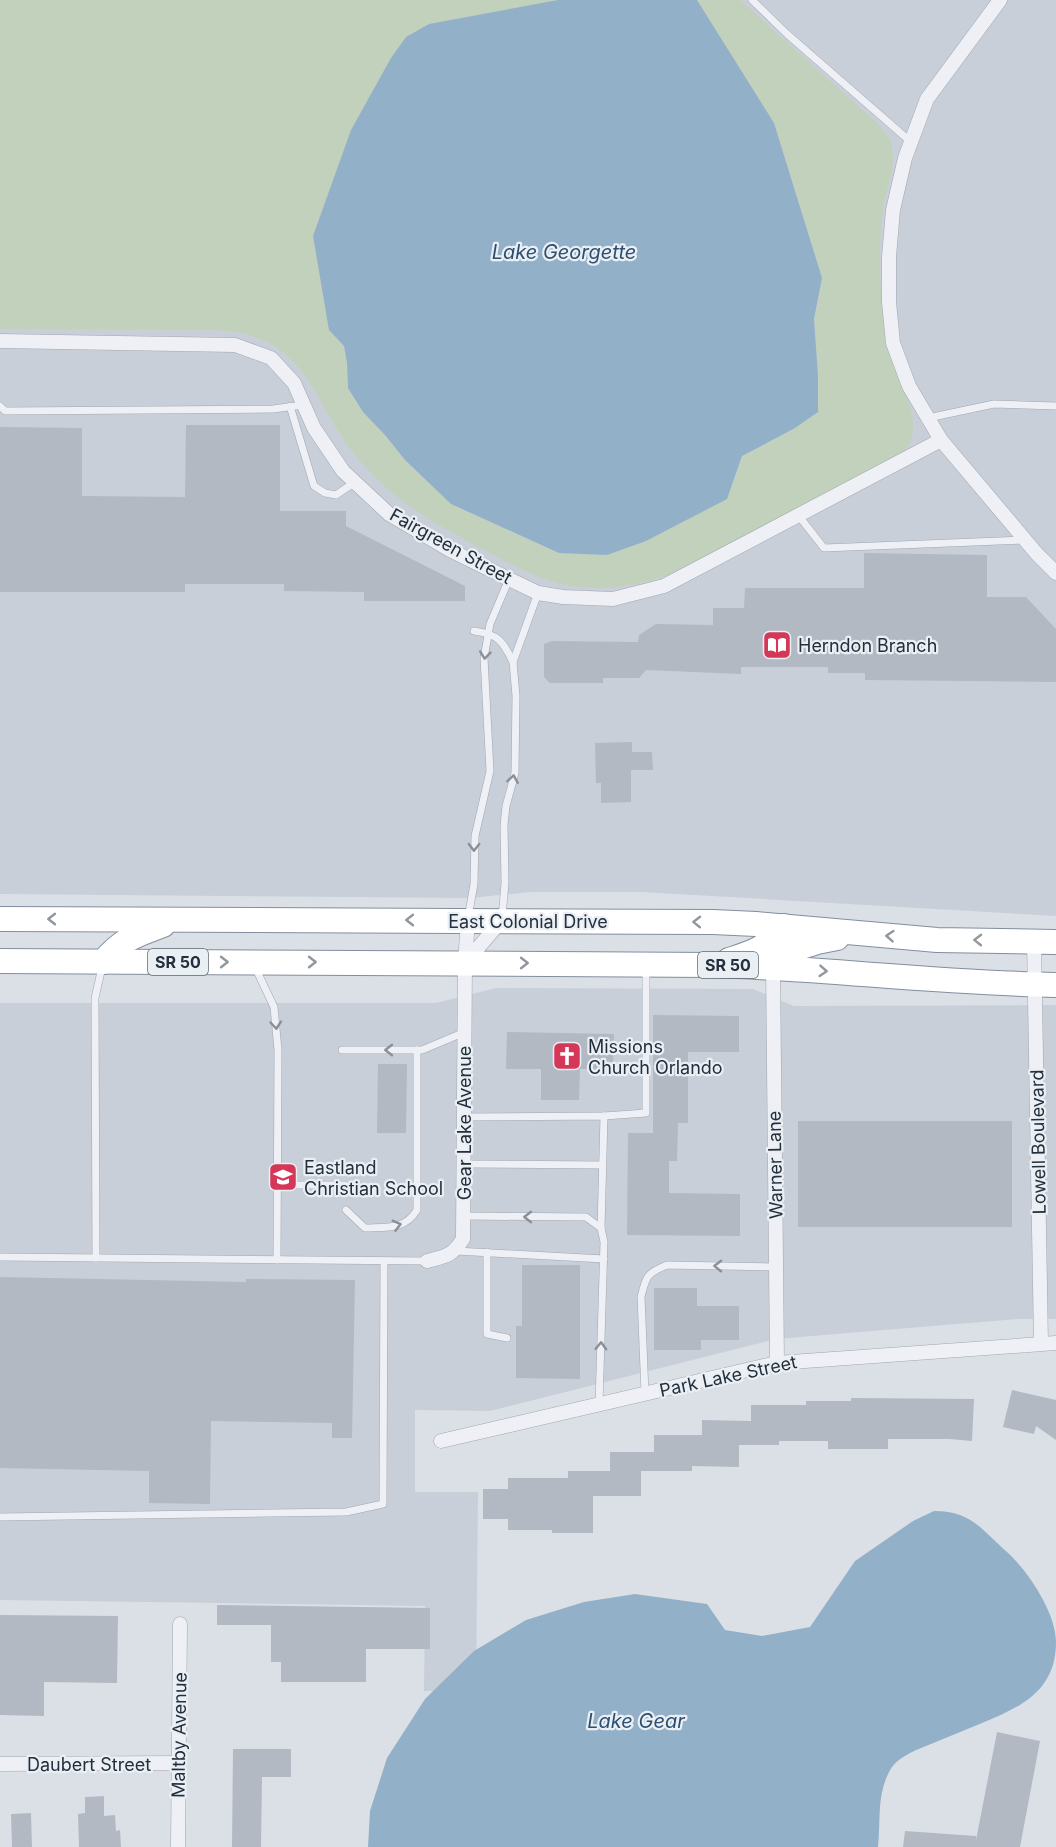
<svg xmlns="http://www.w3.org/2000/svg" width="1056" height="1847" font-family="Inter,sans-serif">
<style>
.built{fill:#c9cfd8}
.green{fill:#c2d1bc}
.water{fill:#93b0c9}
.building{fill:#b2b9c3}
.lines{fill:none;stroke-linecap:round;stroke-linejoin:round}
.service-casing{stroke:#a0a7b0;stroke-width:8}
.minor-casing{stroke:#a0a7b0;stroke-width:15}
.trunk-casing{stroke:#828e9e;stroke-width:26}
.service{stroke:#eef0f5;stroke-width:7}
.minor{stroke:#eef0f5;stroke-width:14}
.trunk{stroke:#fff;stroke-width:24}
.oneway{stroke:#899099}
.oneway2{stroke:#92979e}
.labels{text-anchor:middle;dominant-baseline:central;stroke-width:4.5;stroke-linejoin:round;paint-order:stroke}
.shield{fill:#eaeff4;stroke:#5f6974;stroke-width:1.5}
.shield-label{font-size:16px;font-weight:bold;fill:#242f3d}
.street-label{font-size:18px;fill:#242f3d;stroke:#eaeff4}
.poi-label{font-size:18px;fill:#242f3d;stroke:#eaeff4;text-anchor:start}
.water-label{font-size:20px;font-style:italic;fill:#2d5072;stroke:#eaeff4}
</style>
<rect width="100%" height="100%" fill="#dbe0e6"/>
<g class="built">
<polygon points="0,0 1056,0 1056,916 642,892 532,892 469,898 0,894"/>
<polygon points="496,988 753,989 794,1006 1056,1005 1056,1319 1018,1319 776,1339 490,1411 415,1410 415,1492 478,1492 476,1691 424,1691 425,1606 0,1600 0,1003 436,1003"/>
</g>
<path class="green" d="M0 0H558L551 2 329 330 344 346 347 363 348 388 363 412 385 435 405 460 451 504 559 553 727 499 742 456 795 428 818 412V376L814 319 822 278 774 123 697 0H740L878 124C884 131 890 137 892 147 896 167 886 189 883 209 879 239 879 271 882 300 884 322 888 343 894 363 903 394 931 433 896 458L670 574C638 586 606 591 572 586 540 581 512 565 484 550 436 524 396 503 360 461 309 402 311 334 213 330L0 329Z"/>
<g class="water">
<polygon points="558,0 697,0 774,123 822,278 814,319 818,376 818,412 795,428 742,456 727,499 646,541 607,555 559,553 451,504 405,460 385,435 363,412 348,388 347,363 344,346 329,330 313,236 351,130 391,58 406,37 429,24"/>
<path d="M934 1511C971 1511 981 1529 1007 1552 1028 1571 1056 1613 1056 1642 1056 1691 1021 1707 982 1723 965 1730 948 1737 931 1744 918 1749 900 1756 892 1767 876 1792 881 1819 878 1847H368L370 1811 387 1758 425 1699 474 1651 526 1620 584 1602 635 1594 707 1604 725 1630 762 1636 810 1627 855 1561 913 1521Z"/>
</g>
<g class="building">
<polygon points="186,425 280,425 280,511 346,511 346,526 465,586 465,601 364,601 364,592 284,591 284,584 185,584 185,592 0,592 0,427 82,428 82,496 185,497"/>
<polygon points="864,553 987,555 987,597 1026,597 1056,629 1056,682 865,680 865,673 828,673 828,667 741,667 741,674 646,670 639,678 603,678 603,683 550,683 544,677 544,644 552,641 638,642 639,635 656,624 713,625 713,608 744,608 745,588 864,588"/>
<polygon points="632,742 632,752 652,752 653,770 631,770 631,802 601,803 601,783 596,783 595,743"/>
<polygon points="653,1015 739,1016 739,1052 688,1052 688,1123 678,1123 677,1161 669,1161 669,1193 740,1194 740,1236 627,1235 628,1133 653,1133"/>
<polygon points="507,1032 614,1034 613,1069 580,1069 579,1100 541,1100 541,1069 506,1069"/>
<polygon points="378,1064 407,1064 406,1133 377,1133"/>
<rect x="798" y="1121" width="214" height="106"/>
<polygon points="522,1265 580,1265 580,1379 516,1378 516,1326 522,1326"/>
<polygon points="0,1277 246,1282 246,1279 355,1280 352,1438 332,1438 332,1423 211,1421 210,1504 149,1503 149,1471 0,1468"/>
<polygon points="654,1288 697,1288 697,1306 739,1306 739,1340 701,1340 701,1350 654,1350"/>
<polygon points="1012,1390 1056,1400 1056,1440 1036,1426 1034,1434 1003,1427"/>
<polygon points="851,1398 974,1399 972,1441 949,1439 888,1439 888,1449 828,1449 828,1441 779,1441 779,1445 739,1445 739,1467 692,1466 692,1471 641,1471 641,1496 593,1496 593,1533 552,1533 552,1530 508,1530 508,1519 483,1519 483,1489 508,1489 508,1478 568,1478 568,1471 610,1471 610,1452 654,1452 654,1435 702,1435 702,1420 751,1421 751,1405 806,1405 806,1401 851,1401"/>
<polygon points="217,1605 430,1608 430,1649 366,1649 366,1682 281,1682 281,1662 271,1662 271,1625 217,1625"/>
<polygon points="0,1615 118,1616 117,1683 44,1682 44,1716 0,1715"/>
<polygon points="997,1732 1040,1741 1020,1847 903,1847 905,1831 976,1836 976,1840"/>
<polygon points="233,1749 291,1749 291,1777 262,1777 261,1847 232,1847"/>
<polygon points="104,1796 104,1816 115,1815 116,1831 120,1830 121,1847 79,1847 78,1814 85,1813 85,1797"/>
<polygon points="31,1813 32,1847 12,1847 11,1814"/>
</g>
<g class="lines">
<g class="service-casing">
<g id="service">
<polyline points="752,0 787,34 911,142"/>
<polyline points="0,406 5,411 273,409 303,405"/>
<polyline points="290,406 314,486 325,493 336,495 355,482"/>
<polyline points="928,418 994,404 1056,406"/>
<polyline points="798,515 824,548 1025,540"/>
<path d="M474 631C498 634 503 641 513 662"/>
<polyline points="502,917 505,883 504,825 506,806 515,773 516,696 513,662 538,593"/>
<polyline points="468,918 474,884 475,836 490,771 484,658 490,624 509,579"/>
<polyline points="255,967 274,1007 278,1050 277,1260"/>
<polyline points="342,1050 422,1050 465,1032"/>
<polyline points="604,1116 646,1113 646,970"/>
<polyline points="464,1117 604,1116 601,1228"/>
<polyline points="464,1164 602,1165"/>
<polyline points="277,1185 345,1185"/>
<path d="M346 1210 365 1228C387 1227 405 1230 417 1210V1050"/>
<polyline points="464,1216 586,1217 601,1228 604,1242 599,1404"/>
<polyline points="456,1251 604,1259"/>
<polyline points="487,1252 487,1334 507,1338"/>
<polyline points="0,1257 427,1261"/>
<polyline points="96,1258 95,998 102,967"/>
<path d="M645 1393 641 1297C646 1276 647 1273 667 1265L776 1267"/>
<polyline points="0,1517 346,1512 383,1504 384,1261"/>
</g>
</g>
<g class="minor-casing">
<g id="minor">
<polyline points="1000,0 927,99 905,158 893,210 889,257 889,302 893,343 909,386 941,440 1037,554 1056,573"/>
<polyline points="0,341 235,345 271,358 294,383 314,428 343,471 389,514 450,550 509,579 538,593 563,597 613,599 664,586 941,440"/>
<polyline points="1034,941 1041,1343"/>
<polyline points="465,963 502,920"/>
<polyline points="773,967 777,1363"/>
<path d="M427 1261C446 1256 452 1256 463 1239L465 963 468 920"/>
<polyline points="441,1441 777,1363 1056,1343"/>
<polyline points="0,1764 178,1763"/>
<polyline points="178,1847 180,1624"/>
</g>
</g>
<g class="trunk-casing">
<g id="trunk">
<polyline points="0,919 713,922 756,924 937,940 1056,942"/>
<path d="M729 960C754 952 767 948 784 926"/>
<path d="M0 961 715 965C829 969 942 983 1056 985"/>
<path d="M103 962C122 939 136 935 163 925"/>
<polyline points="773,967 795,949 817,942 837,938"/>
</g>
</g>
<use href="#service" class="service"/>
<use href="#minor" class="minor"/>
<use href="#trunk" class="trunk"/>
</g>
<defs><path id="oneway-chevron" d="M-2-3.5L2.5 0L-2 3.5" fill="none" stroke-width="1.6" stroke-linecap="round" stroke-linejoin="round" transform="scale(1.5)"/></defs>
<g class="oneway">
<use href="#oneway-chevron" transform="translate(485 655) rotate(96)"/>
<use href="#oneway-chevron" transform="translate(513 779) rotate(-81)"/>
<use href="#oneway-chevron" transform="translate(474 847) rotate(91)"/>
<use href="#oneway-chevron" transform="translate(276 1025) rotate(85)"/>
<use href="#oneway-chevron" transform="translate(389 1050) rotate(180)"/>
<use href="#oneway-chevron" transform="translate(528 1217) rotate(-180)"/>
<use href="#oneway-chevron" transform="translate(397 1225) rotate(-15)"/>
<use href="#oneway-chevron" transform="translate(718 1266) rotate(-179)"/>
<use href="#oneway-chevron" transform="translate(601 1346) rotate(-88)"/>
</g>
<g class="oneway2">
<use href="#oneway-chevron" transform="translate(52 919) rotate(-180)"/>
<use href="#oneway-chevron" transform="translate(410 920) rotate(-180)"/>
<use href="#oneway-chevron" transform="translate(697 922) rotate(-179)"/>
<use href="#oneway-chevron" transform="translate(890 936) rotate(-176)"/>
<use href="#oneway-chevron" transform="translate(978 940) rotate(-179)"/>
<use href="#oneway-chevron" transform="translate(224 962)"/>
<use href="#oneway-chevron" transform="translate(312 962)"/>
<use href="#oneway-chevron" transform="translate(524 963)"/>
<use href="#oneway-chevron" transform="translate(823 971) rotate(4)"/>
</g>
<defs>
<g id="library-square" transform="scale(1.5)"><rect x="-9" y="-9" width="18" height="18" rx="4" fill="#d43757" stroke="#eaeff4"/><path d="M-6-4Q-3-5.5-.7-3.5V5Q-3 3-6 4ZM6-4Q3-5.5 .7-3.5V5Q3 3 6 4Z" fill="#fff"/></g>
<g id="church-square" transform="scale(1.5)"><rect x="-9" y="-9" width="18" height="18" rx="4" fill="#d43757" stroke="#eaeff4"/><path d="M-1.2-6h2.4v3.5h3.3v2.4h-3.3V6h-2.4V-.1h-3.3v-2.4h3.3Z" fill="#fff"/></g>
<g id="school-square" transform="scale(1.5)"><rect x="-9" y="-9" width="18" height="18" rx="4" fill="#d43757" stroke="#eaeff4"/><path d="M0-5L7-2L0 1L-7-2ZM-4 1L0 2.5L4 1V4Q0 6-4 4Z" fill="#fff"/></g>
</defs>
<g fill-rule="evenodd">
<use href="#library-square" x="777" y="645"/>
<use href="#church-square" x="567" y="1056"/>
<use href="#school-square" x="283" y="1177"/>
</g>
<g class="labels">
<g class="shield">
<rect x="148" y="949" width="60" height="26" rx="4.5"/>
<rect x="698" y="952" width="60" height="26" rx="4.5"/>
</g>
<g class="shield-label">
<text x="178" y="962">SR 50</text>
<text x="728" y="965">SR 50</text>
</g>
<g class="street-label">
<text transform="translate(451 546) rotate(29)">Fairgreen Street</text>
<text x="528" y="921">East Colonial Drive</text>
<text transform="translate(464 1123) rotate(-90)">Gear Lake Avenue</text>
<text transform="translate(1038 1142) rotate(-91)">Lowell Boulevard</text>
<text transform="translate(775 1165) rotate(-91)">Warner Lane</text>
<text transform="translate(728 1376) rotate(-12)">Park Lake Street</text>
<text transform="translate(179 1735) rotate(-89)">Maltby Avenue</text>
<text x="89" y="1764">Daubert Street</text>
</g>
<g class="poi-label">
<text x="798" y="645">Herndon Branch</text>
<text x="588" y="1046">Missions<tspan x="588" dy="21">Church Orlando</tspan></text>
<text x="304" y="1167">Eastland<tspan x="304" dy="21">Christian School</tspan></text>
</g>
<g class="water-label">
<text x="564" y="252">Lake Georgette</text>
<text x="636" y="1721">Lake Gear</text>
</g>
</g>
</svg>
